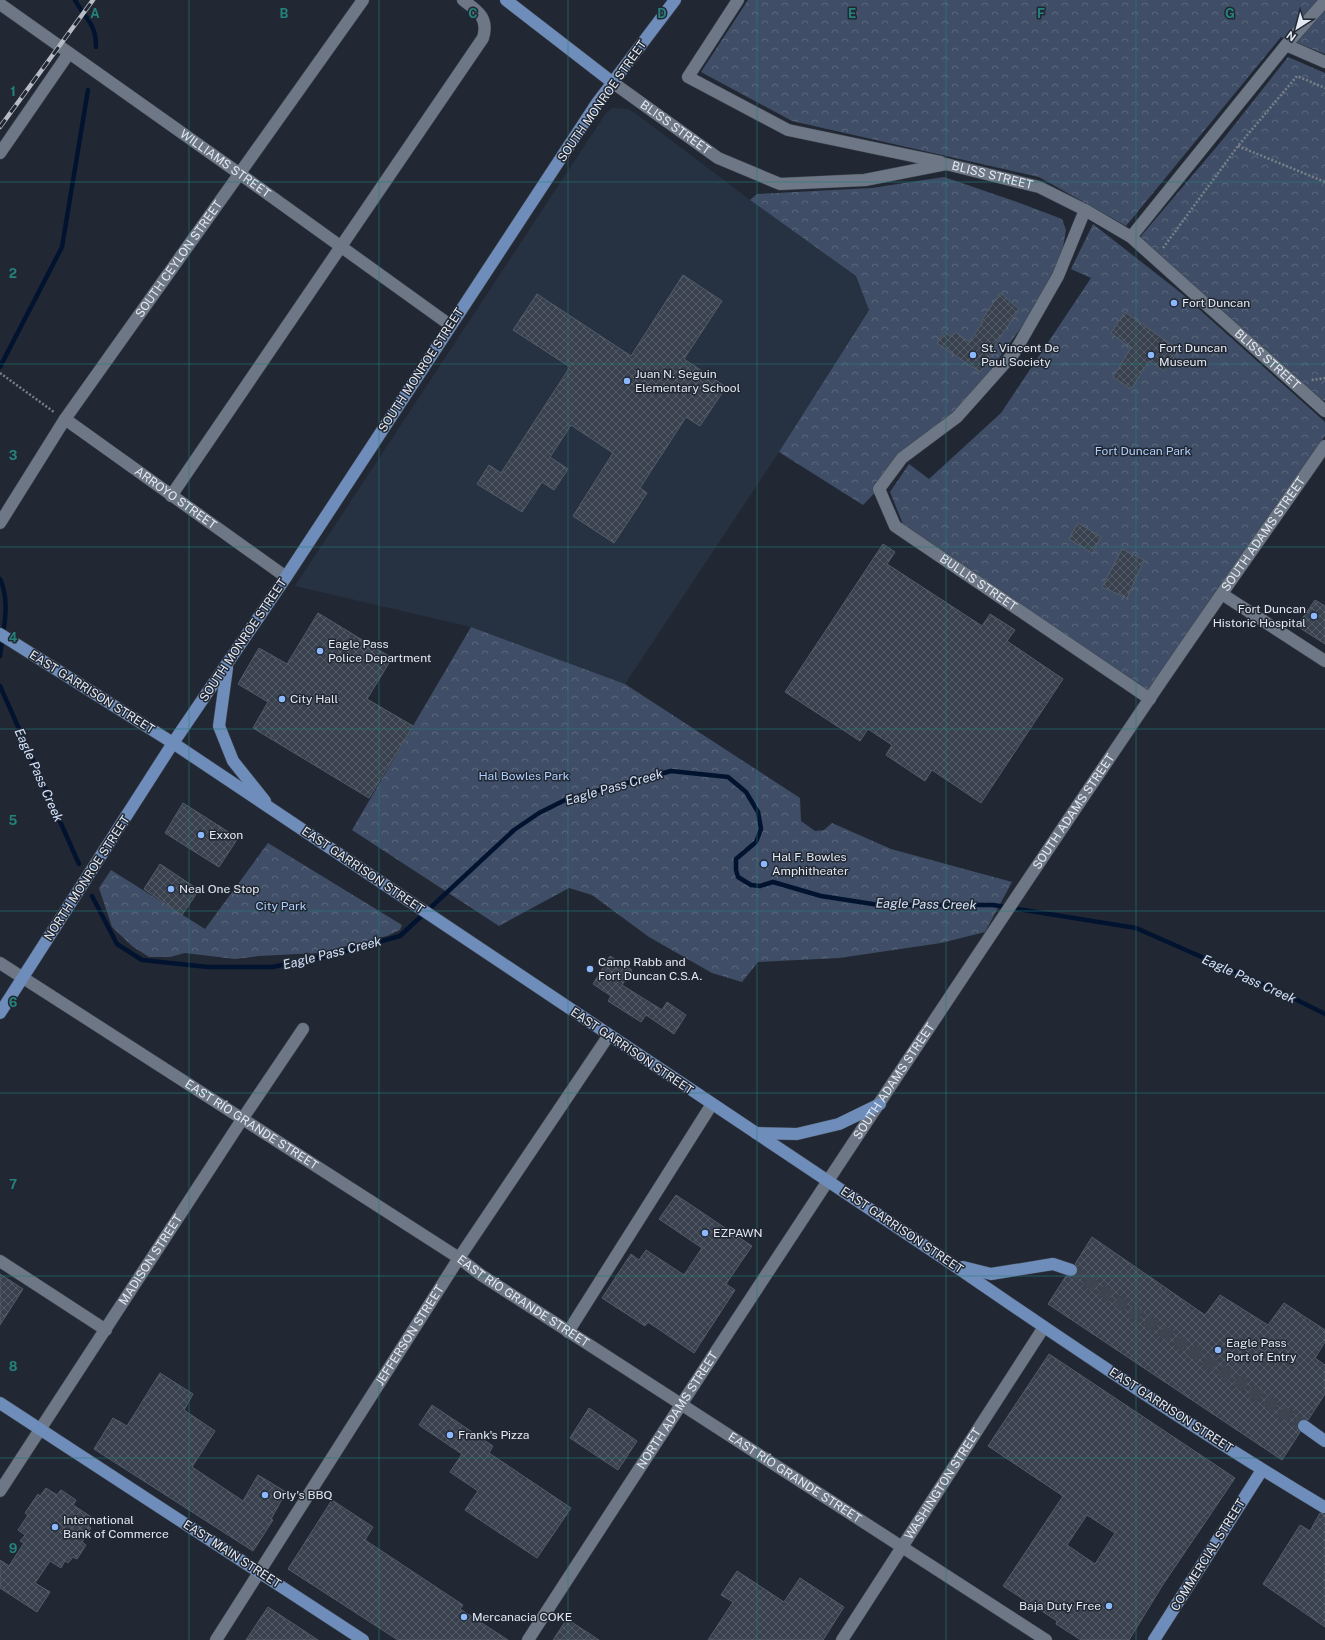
<svg xmlns="http://www.w3.org/2000/svg" width="1325" height="1640" font-family="'Public Sans',sans-serif">
<style>
.built{fill:#263142}
.forest{fill:url(#forest-crowns)}
.lines{fill:none;stroke-linecap:round;stroke-linejoin:round}
.stream{stroke:#021330;stroke-width:4.5}
.building{fill:url(#building-cross-hatch);stroke:#535c69;fill-rule:evenodd}
.major-tunnel{stroke:#3e4550;stroke-width:12;stroke-dasharray:12 6;stroke-linecap:butt}
.minor-casing{stroke:#3e454f;stroke-width:13}
.major-casing{stroke:#3e454f;stroke-width:13}
.path{stroke:#797f89;stroke-width:2.5;stroke-dasharray:2 2;stroke-linecap:butt}
.minor{stroke:#6e7785;stroke-width:12}
.major{stroke:#6f8dba;stroke-width:12}
.rail-casing{stroke:#b6bbc4;stroke-width:4.5}
.rail{stroke:#212834;stroke-width:3;stroke-dasharray:9;stroke-linecap:butt}
.grid{fill:none;stroke:#24827b;stroke-width:1;stroke-opacity:0.55}
.poi-dot{fill:#8cb9fc;stroke:#212834;stroke-width:1.5}
.labels{text-anchor:middle;dominant-baseline:central;stroke-width:3;stroke-linejoin:round;paint-order:stroke}
.street-label{font-size:12px;fill:#e4e9f1;stroke:#212834}
.poi-label{font-size:12px;fill:#e4e9f1;stroke:#212834;text-anchor:start}
.park-label{font-size:12px;fill:#afcffe;stroke:#212834}
.water-label{font-size:13px;font-style:italic;fill:#d4e4fc;stroke:#212834}
.grid-label{font-size:13px;text-anchor:middle;font-weight:bold;fill:#24827b;stroke:#212834;stroke-width:3;stroke-linejoin:round;paint-order:stroke}
</style>
<defs>
<pattern id="forest-crowns" width="20" height="18" patternUnits="userSpaceOnUse"><rect width="20" height="18" fill="#3f4e66"/><path d="M2 6a3 3 0 1 1 6 0M12 15a3 3 0 1 1 6 0" fill="none" stroke="#5b687c"/></pattern>
<pattern id="building-cross-hatch" width="8" height="8" patternUnits="userSpaceOnUse"><rect width="8" height="8" fill="#38414d"/><path d="M0 0l8 8M0 8l8-8" fill="none" stroke="#555c67"/></pattern>
</defs>
<rect width="100%" height="100%" fill="#212834"/>
<polygon class="built" points="612,108 628,109 638,115 750,200 856,275 869,309 779,452 625,684 471,627 295,586 606,113"/>
<g class="forest">
<polygon points="748,0 1325,0 1325,54 1281,37 1126,226 1039,177 792,121 701,72"/>
<polygon points="1288,57 1325,73 1325,401 1302,390 1136,242 1224,138"/>
<polygon points="944,177 1017,202 1062,219 1066,230 1058,276 957,417 924,442 863,505 779,452 869,310 856,276 750,200 757,194 872,188"/>
<polygon points="1093,224 1181,293 1325,422 1325,436 1145,695 903,524 890,492 909,464 929,479 1001,413 1091,278 1071,269"/>
<polygon points="471,627 625,684 800,798 801,821 815,831 824,830 832,823 891,849 1012,882 985,932 941,943 839,958 758,962 742,982 712,973 649,937 592,895 569,888 499,926 352,830"/>
<polygon points="268,843 402,925 400,930 387,936 318,953 259,956 235,959 185,953 170,957 149,957 132,946 112,927 99,888 111,870 205,929"/>
</g>
<g class="lines">
<g class="stream">
<path d="M75 0C85 19 96 22 96 47"/>
<polyline points="0,367 62,247 88,90"/>
<path d="M0 579C11 603 3 630 0 656"/>
<polyline points="0,686 79,864"/>
<polyline points="92,896 117,944 142,960 208,967 272,967 331,955 400,936 514,830 539,813 567,799 671,771 728,777 746,792 758,812 761,829 756,842 736,859 736,870 738,877 751,885 760,886 773,882 821,896 879,905 993,905 1136,928 1283,993 1325,1014"/>
</g>
</g>
<g class="building">
<polygon points="683,275 722,301 684,359 726,387 700,426 686,417 640,488 647,493 614,543 573,516 613,453 571,425 550,457 568,469 554,490 542,482 522,512 477,484 489,465 501,473 570,367 513,330 537,294 631,356"/>
<polygon points="1000,293 1019,309 991,351 993,352 980,372 937,343 944,332 951,337 955,332 969,342 983,322 981,321"/>
<polygon points="1125,312 1179,350 1164,371 1149,361 1131,389 1113,377 1131,348 1111,333"/>
<polygon points="1078,523 1101,537 1092,553 1069,539"/>
<polygon points="883,544 895,552 887,564 982,626 990,614 1015,630 1007,641 1063,679 981,803 932,770 925,781 886,755 892,745 868,729 860,741 785,692"/>
<polygon points="1122,549 1144,560 1127,598 1102,587"/>
<polygon points="1315,600 1325,606 1325,644 1297,626"/>
<polygon points="318,613 392,658 367,699 413,726 369,798 253,728 268,702 238,684 259,648 287,664"/>
<polygon points="183,803 238,838 219,867 165,833"/>
<polygon points="160,864 199,890 182,915 144,889"/>
<polygon points="610,956 632,970 622,985 662,1010 667,1002 686,1015 674,1034 646,1015 641,1022 608,1001 611,996 593,984"/>
<polygon points="676,1195 752,1246 726,1284 735,1290 694,1353 648,1322 645,1326 602,1298 631,1254 639,1260 646,1250 684,1275 702,1248 659,1219"/>
<polygon points="1092,1237 1205,1315 1220,1295 1268,1325 1284,1303 1325,1330 1325,1342 1315,1358 1325,1365 1325,1394 1308,1420 1301,1419 1298,1422 1297,1429 1300,1432 1282,1460 1048,1304 1066,1276 1073,1277 1078,1273 1078,1268 1075,1264"/>
<polygon points="0,1274 23,1289 0,1325"/>
<path d="M1049 1354 1235 1478 1162 1586 1129 1640H1081L1056 1624 1057 1621 1003 1586 1063 1496 988 1446ZM1087 1515 1115 1533 1095 1564 1067 1545Z"/>
<polygon points="160,1373 193,1394 184,1410 215,1431 192,1467 243,1501 258,1475 286,1492 271,1519 273,1520 253,1551 94,1449 113,1418 127,1426"/>
<polygon points="432,1405 493,1446 489,1453 571,1508 537,1558 465,1510 478,1491 450,1472 462,1454 419,1425"/>
<polygon points="589,1408 637,1441 618,1470 570,1438"/>
<polygon points="46,1488 57,1495 61,1490 76,1500 73,1505 93,1518 88,1526 91,1528 82,1542 86,1545 77,1559 73,1557 68,1563 65,1561 61,1568 50,1561 35,1583 50,1592 37,1612 0,1588 0,1560 9,1566 24,1543 20,1541 25,1535 18,1530 28,1515 25,1513 38,1494 40,1496"/>
<polygon points="332,1500 373,1527 365,1540 463,1605 460,1609 508,1640 398,1640 288,1569"/>
<polygon points="1320,1513 1325,1514 1325,1627 1263,1584 1300,1525 1310,1531"/>
<polygon points="737,1571 784,1602 800,1578 844,1607 823,1640 708,1640 733,1602 721,1595"/>
<polygon points="268,1607 318,1640 246,1640"/>
<polygon points="567,1619 599,1640 553,1640"/>
</g>
<g class="lines">
<polyline class="major-tunnel" points="1071,1270 1304,1426"/>
<g class="minor-casing">
<g id="minor">
<polyline points="738,0 688,77 788,130 941,162"/>
<path id="s1" d="M0 4 240 174 450 325"/>
<polyline points="1286,45 1325,62"/>
<path id="s2" d="M612 82 718 158 780 184 865 180 946 164 1039 187 1085 210 1131 237 1325 411"/>
<polyline points="0,153 69,53"/>
<path id="s3" d="M1085 210 1058 276 1014 353 957 417 902 458 879 489 895 526 1150 699"/>
<polyline points="1131,237 1286,45 1325,1"/>
<path id="s4" d="M65 419 286 577"/>
<path d="M171 496 483 38C489 18 478 11 463 0"/>
<path id="s5" d="M0 523 65 419 363 0"/>
<polyline points="1222,594 1325,661"/>
<path id="s6" d="M0 963 459 1258 481 1275 1046 1640"/>
<polyline points="0,1261 106,1330"/>
<polyline points="568,1332 712,1104"/>
<path id="s7" d="M0 1491 243 1118 303 1029"/>
<path id="s8" d="M216 1640 459 1258 609 1035"/>
<path id="s9" d="M528 1640C732 1325 938 1012 1148 701 1206 615 1266 531 1325 446"/>
<path id="s10" d="M842 1640 1044 1327"/>
</g>
</g>
<g class="major-casing">
<g id="major">
<polyline points="506,0 612,82"/>
<path d="M0 634 173 743 952 1264C1074 1348 1197 1431 1324 1507"/>
<polyline points="227,668 219,726 233,761 265,801"/>
<polyline points="0,1013 173,743 286,577 597,103 675,0"/>
<polyline points="756,1133 797,1134 839,1124 880,1104"/>
<polyline points="963,1267 991,1274 1053,1264 1071,1270"/>
<polyline points="0,1403 363,1640"/>
<polyline points="1304,1426 1325,1441"/>
<polyline points="1154,1640 1262,1470"/>
</g>
</g>
<g class="path">
<polyline points="1238,146 1325,182"/>
<polyline points="1163,248 1238,146 1297,76 1325,88"/>
<polyline points="0,373 54,412"/>
<polyline points="1312,379 1313,380 1325,378"/>
</g>
<use href="#minor" class="minor"/>
<use href="#major" class="major"/>
<g class="rail-casing">
<polyline id="rail" points="0,127 93,0"/>
</g>
<use href="#rail" class="rail"/>
</g>
<path class="grid" d="M189 0V1640M379 0V1640M568 0V1640M757 0V1640M946 0V1640M1136 0V1640M0 182H1325M0 364H1325M0 547H1325M0 729H1325M0 911H1325M0 1093H1325M0 1276H1325M0 1458H1325"/>
<g class="poi-dot">
<circle cx="1174" cy="303" r="4"/>
<circle cx="973" cy="355" r="4"/>
<circle cx="1151" cy="355" r="4"/>
<circle cx="627" cy="381" r="4"/>
<circle cx="1314" cy="616" r="4"/>
<circle cx="320" cy="651" r="4"/>
<circle cx="282" cy="699" r="4"/>
<circle cx="201" cy="835" r="4"/>
<circle cx="764" cy="864" r="4"/>
<circle cx="171" cy="889" r="4"/>
<circle cx="590" cy="969" r="4"/>
<circle cx="705" cy="1233" r="4"/>
<circle cx="1218" cy="1350" r="4"/>
<circle cx="450" cy="1435" r="4"/>
<circle cx="265" cy="1495" r="4"/>
<circle cx="55" cy="1527" r="4"/>
<circle cx="1109" cy="1606" r="4"/>
<circle cx="464" cy="1617" r="4"/>
</g>
<g class="labels">
<g class="street-label">
<text transform="translate(602 101) rotate(-55)">SOUTH MONROE STREET</text>
<text stroke="none"><textPath href="#s2" startOffset="78">BLISS STREET</textPath></text>
<text stroke="none"><textPath href="#s1" startOffset="276">WILLIAMS STREET</textPath></text>
<text stroke="none"><textPath href="#s2" startOffset="413">BLISS STREET</textPath></text>
<text stroke="none"><textPath href="#s5" startOffset="319">SOUTH CEYLON STREET</textPath></text>
<text stroke="none"><textPath href="#s2" startOffset="749">BLISS STREET</textPath></text>
<text transform="translate(421 370) rotate(-57)">SOUTH MONROE STREET</text>
<text stroke="none"><textPath href="#s4" startOffset="136">ARROYO STREET</textPath></text>
<text stroke="none"><textPath href="#s9" startOffset="1328">SOUTH ADAMS STREET</textPath></text>
<text stroke="none"><textPath href="#s3" startOffset="494">BULLIS STREET</textPath></text>
<text transform="translate(243 640) rotate(-56)">SOUTH MONROE STREET</text>
<text transform="translate(92 692) rotate(32)">EAST GARRISON STREET</text>
<text stroke="none"><textPath href="#s9" startOffset="992">SOUTH ADAMS STREET</textPath></text>
<text transform="translate(363 870) rotate(34)">EAST GARRISON STREET</text>
<text transform="translate(87 878) rotate(-57)">NORTH MONROE STREET</text>
<text transform="translate(632 1051) rotate(34)">EAST GARRISON STREET</text>
<text stroke="none"><textPath href="#s9" startOffset="668">SOUTH ADAMS STREET</textPath></text>
<text stroke="none"><textPath href="#s6" startOffset="299">EAST RÍO GRANDE STREET</textPath></text>
<text transform="translate(902 1230) rotate(34)">EAST GARRISON STREET</text>
<text stroke="none"><textPath href="#s7" startOffset="276">MADISON STREET</textPath></text>
<text stroke="none"><textPath href="#s6" startOffset="623">EAST RÍO GRANDE STREET</textPath></text>
<text stroke="none"><textPath href="#s8" startOffset="361">JEFFERSON STREET</textPath></text>
<text stroke="none"><textPath href="#s9" startOffset="274">NORTH ADAMS STREET</textPath></text>
<text transform="translate(1171 1410) rotate(33)">EAST GARRISON STREET</text>
<text stroke="none"><textPath href="#s6" startOffset="947">EAST RÍO GRANDE STREET</textPath></text>
<text stroke="none"><textPath href="#s10" startOffset="186">WASHINGTON STREET</textPath></text>
<text transform="translate(232 1554) rotate(33)">EAST MAIN STREET</text>
<text transform="translate(1208 1555) rotate(-58)">COMMERCIAL STREET</text>
</g>
<g class="poi-label">
<text x="1182" y="303">Fort Duncan</text>
<text x="981" y="348">St. Vincent De<tspan x="981" dy="14">Paul Society</tspan></text>
<text x="1159" y="348">Fort Duncan<tspan x="1159" dy="14">Museum</tspan></text>
<text x="635" y="374">Juan N. Seguin<tspan x="635" dy="14">Elementary School</tspan></text>
<text x="1306" y="609" text-anchor="end">Fort Duncan<tspan x="1306" dy="14">Historic Hospital</tspan></text>
<text x="328" y="644">Eagle Pass<tspan x="328" dy="14">Police Department</tspan></text>
<text x="290" y="699">City Hall</text>
<text x="209" y="835">Exxon</text>
<text x="772" y="857">Hal F. Bowles<tspan x="772" dy="14">Amphitheater</tspan></text>
<text x="179" y="889">Neal One Stop</text>
<text x="598" y="962">Camp Rabb and<tspan x="598" dy="14">Fort Duncan C.S.A.</tspan></text>
<text x="713" y="1233">EZPAWN</text>
<text x="1226" y="1343">Eagle Pass<tspan x="1226" dy="14">Port of Entry</tspan></text>
<text x="458" y="1435">Frank's Pizza</text>
<text x="273" y="1495">Orly's BBQ</text>
<text x="63" y="1520">International<tspan x="63" dy="14">Bank of Commerce</tspan></text>
<text x="1101" y="1606" text-anchor="end">Baja Duty Free</text>
<text x="472" y="1617">Mercanacia COKE</text>
</g>
<g class="park-label">
<text x="1143" y="451">Fort Duncan Park</text>
<text x="524" y="776">Hal Bowles Park</text>
<text x="281" y="906">City Park</text>
</g>
<g class="water-label">
<text transform="translate(39 775) rotate(66)">Eagle Pass Creek</text>
<text transform="translate(614 787) rotate(-16)">Eagle Pass Creek</text>
<text transform="translate(926 904) rotate(1)">Eagle Pass Creek</text>
<text transform="translate(332 953) rotate(-14)">Eagle Pass Creek</text>
<text transform="translate(1249 979) rotate(24)">Eagle Pass Creek</text>
</g>
</g>
<g class="grid-label">
<text x="95" y="18">A</text>
<text x="284" y="18">B</text>
<text x="473" y="18">C</text>
<text x="662" y="18">D</text>
<text x="852" y="18">E</text>
<text x="1041" y="18">F</text>
<text x="1230" y="18">G</text>
<text x="13" y="96">1</text>
<text x="13" y="278">2</text>
<text x="13" y="460">3</text>
<text x="13" y="642">4</text>
<text x="13" y="825">5</text>
<text x="13" y="1007">6</text>
<text x="13" y="1189">7</text>
<text x="13" y="1371">8</text>
<text x="13" y="1553">9</text>
</g>
<g transform="translate(1297 28) rotate(216)" stroke="#212834" stroke-width="3" paint-order="stroke">
<path d="M0-3L7 15L0 10L-7 15Z" fill="#e4e9f1"/>
<text y="-6" font-size="11" font-weight="bold" text-anchor="middle" fill="#e4e9f1">N</text>
</g>
</svg>
